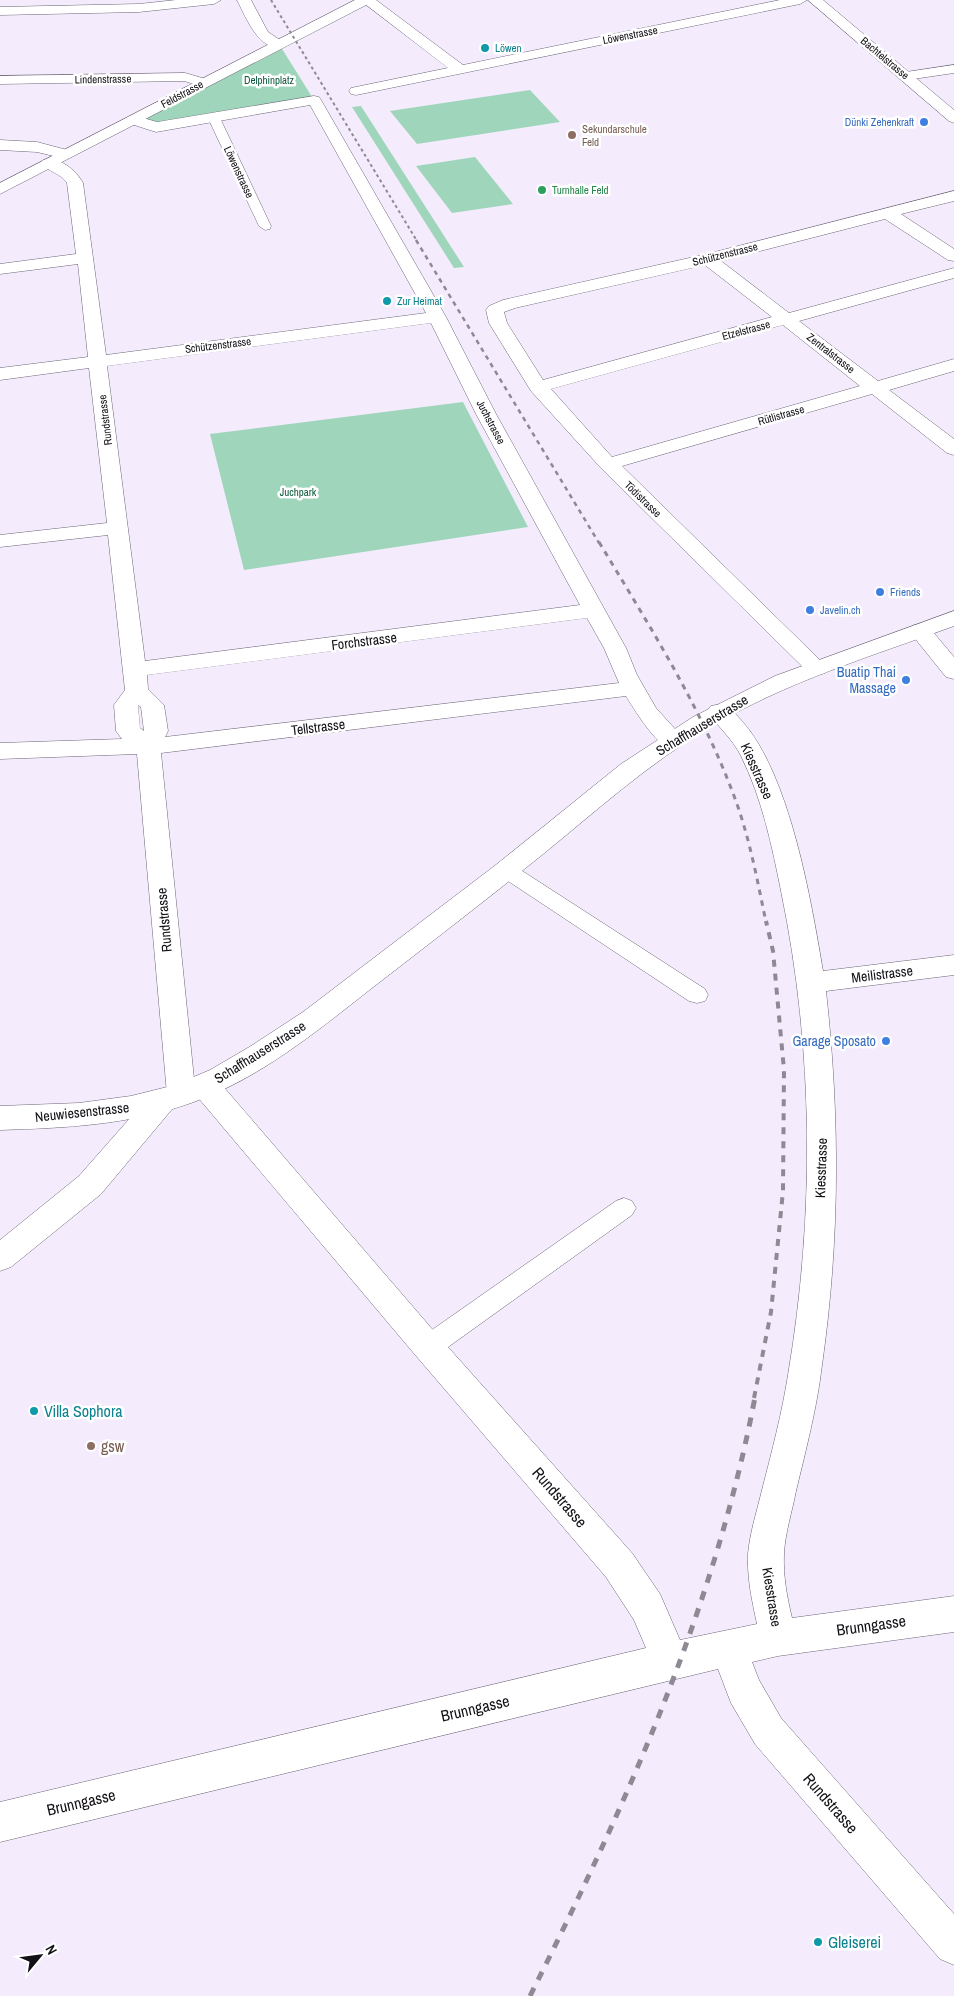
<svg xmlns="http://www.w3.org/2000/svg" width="954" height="1996" font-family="'Archivo Narrow',sans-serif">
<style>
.green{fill:#9fd6bb}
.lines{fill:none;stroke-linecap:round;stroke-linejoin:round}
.service-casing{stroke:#6d6576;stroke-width:1}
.minor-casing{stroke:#6d6576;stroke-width:1}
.tertiary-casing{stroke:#6d6576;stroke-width:1}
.secondary-casing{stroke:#6d6576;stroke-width:1}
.service{fill:#fff;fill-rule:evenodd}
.minor{fill:#fff;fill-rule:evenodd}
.tertiary{fill:#fff;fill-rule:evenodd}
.secondary{fill:#fff;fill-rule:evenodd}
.rail-far4{stroke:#8f8994;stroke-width:2;stroke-dasharray:3 3;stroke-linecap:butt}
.rail-far3{stroke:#8f8994;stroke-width:2.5;stroke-dasharray:4.5 4.5;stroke-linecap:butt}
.rail-far2{stroke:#8f8994;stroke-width:3;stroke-dasharray:5.5 5.5;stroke-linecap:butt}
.rail-far1{stroke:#8f8994;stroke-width:4;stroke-dasharray:7 7;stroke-linecap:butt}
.rail{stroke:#8f8994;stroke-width:5;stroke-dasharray:9 9;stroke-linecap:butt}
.culture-dot{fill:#0f9aa8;stroke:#fff;stroke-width:2}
.shop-dot{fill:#3f7fe0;stroke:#fff;stroke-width:2}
.education-dot{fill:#8d6e63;stroke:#fff;stroke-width:2}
.leisure-dot{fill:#2e9e5b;stroke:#fff;stroke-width:2}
.labels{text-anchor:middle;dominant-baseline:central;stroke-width:5;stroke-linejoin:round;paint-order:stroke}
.far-street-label{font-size:11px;fill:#131016;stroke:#fff}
.far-culture-label{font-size:11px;fill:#0d838f;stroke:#fff;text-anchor:start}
.far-park-label{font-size:11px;fill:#0e5a3e;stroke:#fff}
.far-shop-label{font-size:11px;fill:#366cbe;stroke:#fff;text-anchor:start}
.far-education-label{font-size:11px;fill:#785e54;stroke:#fff;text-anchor:start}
.far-leisure-label{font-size:11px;fill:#27864d;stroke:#fff;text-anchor:start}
.street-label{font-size:14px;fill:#131016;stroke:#fff}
.shop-label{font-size:14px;fill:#366cbe;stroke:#fff;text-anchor:end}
.near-culture-label{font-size:16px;fill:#0d838f;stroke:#fff;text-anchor:start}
.near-education-label{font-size:16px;fill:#785e54;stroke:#fff;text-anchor:start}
.near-street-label{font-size:16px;fill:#131016;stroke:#fff}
</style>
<rect width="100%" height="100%" fill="#f4ecfc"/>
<g class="green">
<polygon points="279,44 314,100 156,127 133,120"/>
<polygon points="530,90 560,122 417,144 390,111"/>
<polygon points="361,106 464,267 454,268 352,107"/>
<polygon points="475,157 513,204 452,213 416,166"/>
<polygon points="463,402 528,527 244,570 210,434"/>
</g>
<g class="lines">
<g class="service-casing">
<g id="service">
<polygon points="214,115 220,118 271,226 270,229 265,230 259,226 208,118"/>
<polygon points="506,863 513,865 705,989 708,995 705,1001 697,1003 689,1001 499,875 496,870 499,865"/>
<polygon points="624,1198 632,1201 636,1208 632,1215 437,1355 428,1358 419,1355 415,1347 419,1339 616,1201"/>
</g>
</g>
<g class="minor-casing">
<g id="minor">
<polygon points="176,0 221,0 214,4 139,12 0,15 0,7 139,4"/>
<path d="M237 0H251L268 32 286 44 284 47C259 53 246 17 237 0Z"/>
<polygon points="360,0 376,0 463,65 780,0 807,0 800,4 356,95 351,94 349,91 351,88 448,68"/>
<polygon points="954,65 954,73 906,80 901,79 899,76 901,73 906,72"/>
<polygon points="185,73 209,80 211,83 209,86 204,87 184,81 0,84 0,76"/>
<path d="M314 96 319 97 321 100 446 317 496 414 626 648 637 675 656 708 685 740 681 746C676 747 671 748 666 746 653 740 634 709 626 696L161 753 194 1079 205 1074 215 1077 439 1337 632 1553 660 1594 680 1640 757 1624C752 1601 747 1578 748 1554 750 1532 757 1511 762 1490 772 1451 782 1413 788 1375 815 1215 814 1050 781 891 772 846 762 798 741 756 732 738 718 727 707 711L711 706C726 702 732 710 742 721 790 775 811 900 823 971L954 955V975L826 991C840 1118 840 1239 822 1365 817 1408 806 1449 796 1491 792 1512 785 1533 784 1554 783 1576 787 1597 792 1618L954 1596V1632L778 1656 752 1662 759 1680 781 1718 954 1914V1965L940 1959 755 1744 731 1703 718 1669 0 1842V1802L646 1648 634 1620 606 1577 417 1357 195 1094 191 1102 181 1105 171 1102 167 1094 137 754 0 759V743L122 739 116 731 114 705 125 690 108 535 0 547V535L107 523 89 368 0 380V368L88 357 78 264 0 274V264L76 254 67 183C61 173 48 172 41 163L43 160C59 156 76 170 83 183L106 355 426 313 310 105 156 132 128 123 125 120 128 117 133 115 157 122ZM431 323 476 414 580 605 145 661 107 366ZM587 618 604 648 619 683 165 737 168 731 164 705 148 689 147 675ZM138 705 141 707 144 731 140 728Z"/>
<polygon points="0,140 37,142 71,151 74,154 71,157 66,159 37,152 0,150"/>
<path d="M954 191V201L901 214 954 249V261L948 260 885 219 721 261 789 313 954 268V278L799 321 878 381 954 359V371L889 390 954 439V455L947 453 872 394 622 466 828 668 825 673 817 675 809 673 601 468 531 391 489 323 486 310 489 306 503 300 707 254ZM705 265 772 317 543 380 507 323 504 312 515 308ZM783 325 860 386 612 457 551 389Z"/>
<polygon points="920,624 928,626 954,657 954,679 946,677 909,631 912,626"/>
</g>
</g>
<g class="tertiary-casing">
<g id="tertiary">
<polygon points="355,0 372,0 370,3 0,194 0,183"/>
<polygon points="808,0 823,0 954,110 954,123 949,121"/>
<polygon points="163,1089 173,1092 177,1100 173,1108 101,1194 11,1267 0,1271 0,1240 79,1176 153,1092"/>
</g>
</g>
<g class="secondary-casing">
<path id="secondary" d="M954 611V626C872 656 785 682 709 728 649 763 596 811 542 855 486 900 429 944 372 988 316 1032 259 1079 191 1103 129 1125 65 1128 0 1130V1106L79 1103 131 1096 175 1085 210 1070 251 1046 303 1012 497 864 621 764 693 717 775 676Z"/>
</g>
<use href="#service" class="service"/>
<use href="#minor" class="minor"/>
<use href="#tertiary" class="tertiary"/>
<use href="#secondary" class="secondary"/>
<polyline class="rail-far4" points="271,0 417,241"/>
<polyline class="rail-far3" points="416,240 599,543"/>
<path class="rail-far2" d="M599 542C650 627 705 713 738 807 751 845 758 884 766 922"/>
<polyline class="rail-far1" points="754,1398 771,1312 783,1191 784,1070 773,951 766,921"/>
<path class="rail" d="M530 1996C626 1805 715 1608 755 1397"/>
</g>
<g class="culture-dot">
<circle cx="485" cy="48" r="5"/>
<circle cx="387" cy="301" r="5"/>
<circle cx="34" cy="1411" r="5"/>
<circle cx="818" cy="1942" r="5"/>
</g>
<g class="shop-dot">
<circle cx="924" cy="122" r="5"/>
<circle cx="880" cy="592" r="5"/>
<circle cx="810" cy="610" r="5"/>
<circle cx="906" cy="680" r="5"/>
<circle cx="886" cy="1041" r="5"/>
</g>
<g class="education-dot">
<circle cx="572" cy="135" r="5"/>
<circle cx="91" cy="1446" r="5"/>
</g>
<circle class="leisure-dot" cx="542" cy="190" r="5"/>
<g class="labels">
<g class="far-street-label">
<text transform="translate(630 35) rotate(-11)">Löwenstrasse</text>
<text transform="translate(885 58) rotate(40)">Bachtelstrasse</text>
<text transform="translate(103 79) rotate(-1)">Lindenstrasse</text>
<text transform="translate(182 94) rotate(-28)">Feldstrasse</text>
<text transform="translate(239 172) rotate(65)">Löwenstrasse</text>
<text transform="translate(725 254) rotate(-14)">Schützenstrasse</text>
<text transform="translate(746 330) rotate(-15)">Etzelstrasse</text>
<text transform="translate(218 345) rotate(-7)">Schützenstrasse</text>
<text transform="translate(831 353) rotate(38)">Zentralstrasse</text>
<text transform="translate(781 415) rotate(-16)">Rütlistrasse</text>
<text transform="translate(105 420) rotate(-97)">Rundstrasse</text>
<text transform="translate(491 422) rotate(62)">Juchstrasse</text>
<text transform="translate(643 499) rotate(44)">Tödistrasse</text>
</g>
<g class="far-culture-label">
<text x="495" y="48">Löwen</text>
<text x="397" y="301">Zur Heimat</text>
</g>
<g class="far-park-label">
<text x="269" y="80">Delphinplatz</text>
<text x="298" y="492">Juchpark</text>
</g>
<g class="far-shop-label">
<text x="914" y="122" text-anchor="end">Dünki Zehenkraft</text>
<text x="890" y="592">Friends</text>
<text x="820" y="610">Javelin.ch</text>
</g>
<g class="far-education-label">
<text x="582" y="129">Sekundarschule<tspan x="582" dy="13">Feld</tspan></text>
</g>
<g class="far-leisure-label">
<text x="552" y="190">Turnhalle Feld</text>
</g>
<g class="street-label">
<text transform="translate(364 641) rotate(-7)">Forchstrasse</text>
<text transform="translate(702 725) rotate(-31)">Schaffhauserstrasse</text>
<text transform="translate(318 727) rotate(-7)">Tellstrasse</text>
<text transform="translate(757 771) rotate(66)">Kiesstrasse</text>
<text transform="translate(164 920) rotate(-95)">Rundstrasse</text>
<text transform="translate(882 974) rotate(-7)">Meilistrasse</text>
<text transform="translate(260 1052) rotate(-32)">Schaffhauserstrasse</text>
<text transform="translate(82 1112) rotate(-6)">Neuwiesenstrasse</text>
<text transform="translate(821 1168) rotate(-88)">Kiesstrasse</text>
<text transform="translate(772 1597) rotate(81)">Kiesstrasse</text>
</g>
<g class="shop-label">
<text x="896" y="672">Buatip Thai<tspan x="896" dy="16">Massage</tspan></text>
<text x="876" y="1041">Garage Sposato</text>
</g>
<g class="near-culture-label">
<text x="44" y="1411">Villa Sophora</text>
<text x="828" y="1942">Gleiserei</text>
</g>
<g class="near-education-label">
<text x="101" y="1446">gsw</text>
</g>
<g class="near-street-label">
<text transform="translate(560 1497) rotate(49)">Rundstrasse</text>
<text transform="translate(871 1625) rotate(-8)">Brunngasse</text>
<text transform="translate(475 1708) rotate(-13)">Brunngasse</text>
<text transform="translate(81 1802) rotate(-13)">Brunngasse</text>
<text transform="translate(831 1803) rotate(49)">Rundstrasse</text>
</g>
</g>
<g transform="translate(40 1956) rotate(61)" stroke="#ffffff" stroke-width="4" paint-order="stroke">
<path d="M0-4L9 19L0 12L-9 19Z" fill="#131016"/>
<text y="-8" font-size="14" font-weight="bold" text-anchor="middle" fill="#131016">N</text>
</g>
</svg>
